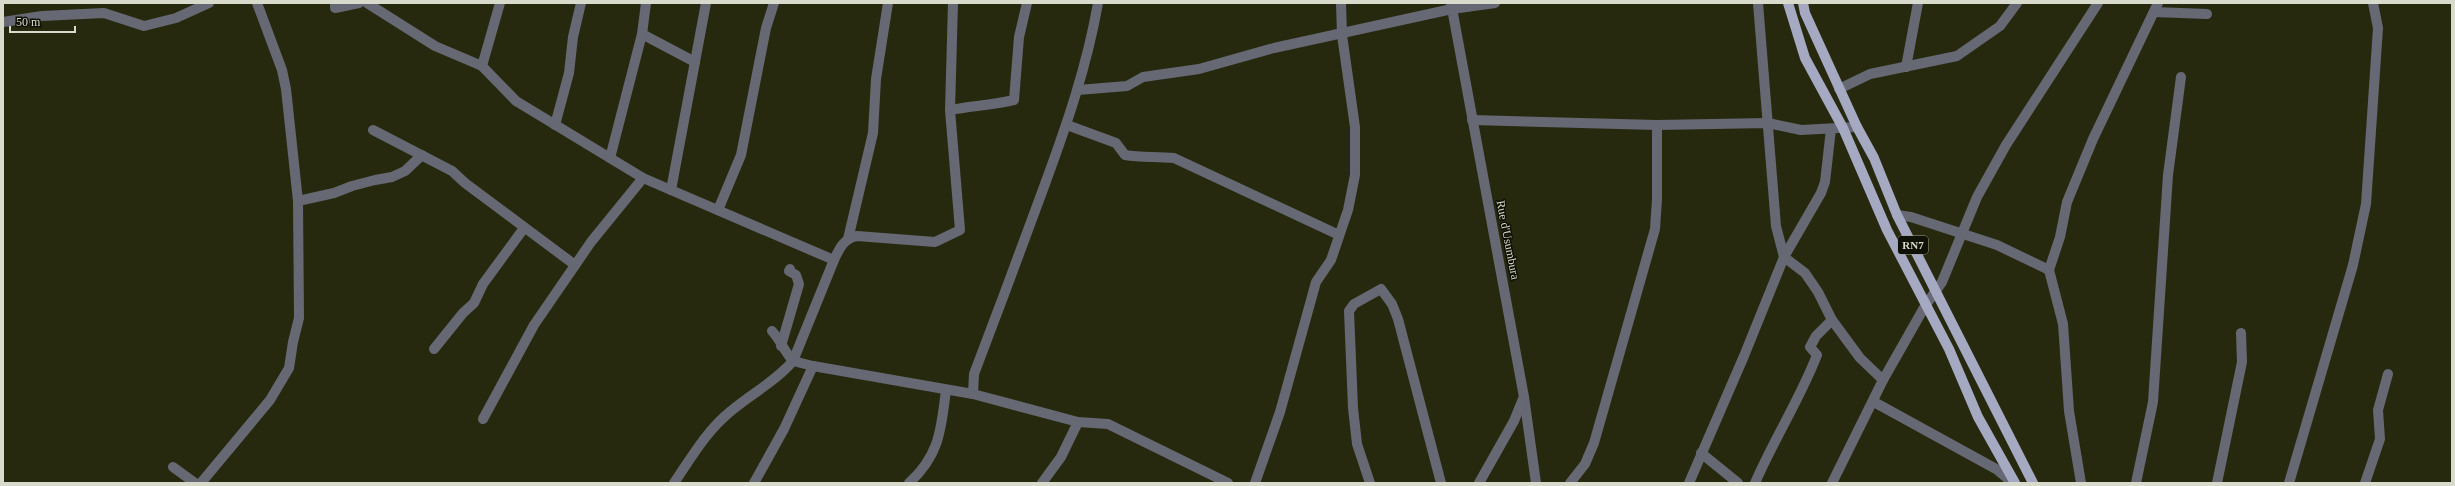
<svg xmlns="http://www.w3.org/2000/svg" width="2455" height="486" font-family="Georgia,serif">
<style>
.lines{fill:none;stroke-linecap:round;stroke-linejoin:round}
.minor{stroke:#666874;stroke-width:10}
.major{stroke:#a5a9c2;stroke-width:10}
.labels{text-anchor:middle;dominant-baseline:central;stroke-width:3;stroke-linejoin:round;paint-order:stroke}
.shield{fill:#101106;stroke:#9c9e90;stroke-width:1}
.shield-label{font-size:11px;font-weight:bold;fill:#d8dacb}
.street-label{font-size:12px;fill:#d8dacb;stroke:#101106}
</style>
<rect width="100%" height="100%" fill="#27290f"/>
<g class="lines">
<g class="minor">
<polyline points="335,3 335,8 359,3"/>
<polyline points="367,3 435,46 482,66 516,101 643,178 834,260"/>
<polyline points="646,3 642,34 695,62"/>
<path d="M953 3 950 110 960 230 935 242 857 236C844 238 839 249 834 260L793 361 813 366 973 394 1078 422 1108 424 1228 483"/>
<polyline points="1451,3 1524,397 1536,483"/>
<polyline points="1758,3 1776,226 1784,257 1805,273 1818,292 1832,320 1860,358 1883,380"/>
<polyline points="2154,12 2207,14"/>
<polyline points="3,22 42,16 104,13 144,26 176,18 209,3"/>
<polyline points="482,66 500,3"/>
<polyline points="1906,67 1918,3"/>
<polyline points="1839,89 1870,74 1957,56 2000,26 2017,3"/>
<polyline points="1078,90 1127,86 1143,77 1199,69 1274,48 1452,9 1495,3"/>
<path d="M950 110C972 106 992 105 1014 100L1019 37 1027 3"/>
<polyline points="1472,120 1657,125 1768,123 1801,130 1857,127"/>
<polyline points="555,125 569,73 573,37 581,3"/>
<path d="M1067 125 1116 143 1125 155C1142 158 1157 156 1174 158L1339 235"/>
<polyline points="373,130 452,171 465,183 575,265"/>
<polyline points="610,158 642,34"/>
<polyline points="671,190 706,3"/>
<polyline points="298,201 334,193 352,186 375,180 392,177 405,171 422,155"/>
<polyline points="718,210 741,155 766,28 774,3"/>
<polyline points="1897,215 1911,217 1997,245 2049,270"/>
<polyline points="848,239 873,133 876,79 888,3"/>
<polyline points="781,346 799,284 796,275 789,271 790,269"/>
<polyline points="434,349 463,313 474,303 483,284 524,228"/>
<path d="M973 394 974 374C998 311 1022 247 1045 184 1067 124 1087 66 1098 3"/>
<polyline points="1874,402 1996,469 2013,483"/>
<polyline points="483,419 534,325 591,242 643,178"/>
<polyline points="1701,453 1738,483"/>
<polyline points="173,467 195,483"/>
<polyline points="201,483 270,400 289,368 293,342 299,318 298,201 286,89 282,70 257,3"/>
<path d="M674 483C691 458 707 430 731 411 751 394 776 381 793 361 784 351 781 341 772 331"/>
<polyline points="754,483 784,429 813,366"/>
<path d="M909 483C940 455 941 429 946 390"/>
<polyline points="1042,483 1061,457 1078,422"/>
<polyline points="1255,483 1280,412 1316,282 1331,260 1348,210 1355,175 1355,127 1342,35 1341,3"/>
<polyline points="1370,483 1357,444 1353,408 1349,311 1354,304 1381,289 1392,304 1398,319 1441,483"/>
<polyline points="1479,483 1514,421 1523,399"/>
<polyline points="1570,483 1585,464 1594,443 1655,229 1657,199 1657,125"/>
<polyline points="1689,483 1744,356 1784,257 1821,193 1825,182 1831,129"/>
<path d="M1755 483C1774 439 1800 399 1817 355L1810 347 1816 336 1832 320"/>
<polyline points="1832,483 1883,380 1925,306 1942,282 1977,197 2006,145 2098,3"/>
<polyline points="2081,483 2069,411 2063,324 2049,270 2060,237 2067,202 2093,139 2158,3"/>
<polyline points="2136,483 2153,402 2168,175 2181,77"/>
<polyline points="2217,483 2242,362 2241,333"/>
<polyline points="2289,483 2353,265 2366,204 2378,28 2373,3"/>
<polyline points="2365,483 2380,439 2378,410 2388,374"/>
</g>
<g class="major">
<polyline points="1788,3 1805,58 1843,128 1887,230 1949,349 1978,417 2015,483"/>
<polyline points="1803,3 1805,13 1857,127 1874,158 1897,215 2033,483"/>
</g>
</g>
<g class="labels">
<rect class="shield" x="1898" y="236" width="30" height="18" rx="3"/>
<g class="shield-label">
<text x="1913" y="245">RN7</text>
</g>
<g class="street-label">
<text transform="translate(1508 240) rotate(79)">Rue d'Usumbura</text>
</g>
</g>
<rect width="2455" height="486" fill="none" stroke="#d8dacb" stroke-width="8"/>
<path d="M10 26v6h65v-6" fill="none" stroke="#d8dacb" stroke-width="2"/>
<text x="16" y="26" font-size="12" fill="#d8dacb" stroke="#101106" stroke-width="3" paint-order="stroke">50 m</text>
</svg>
